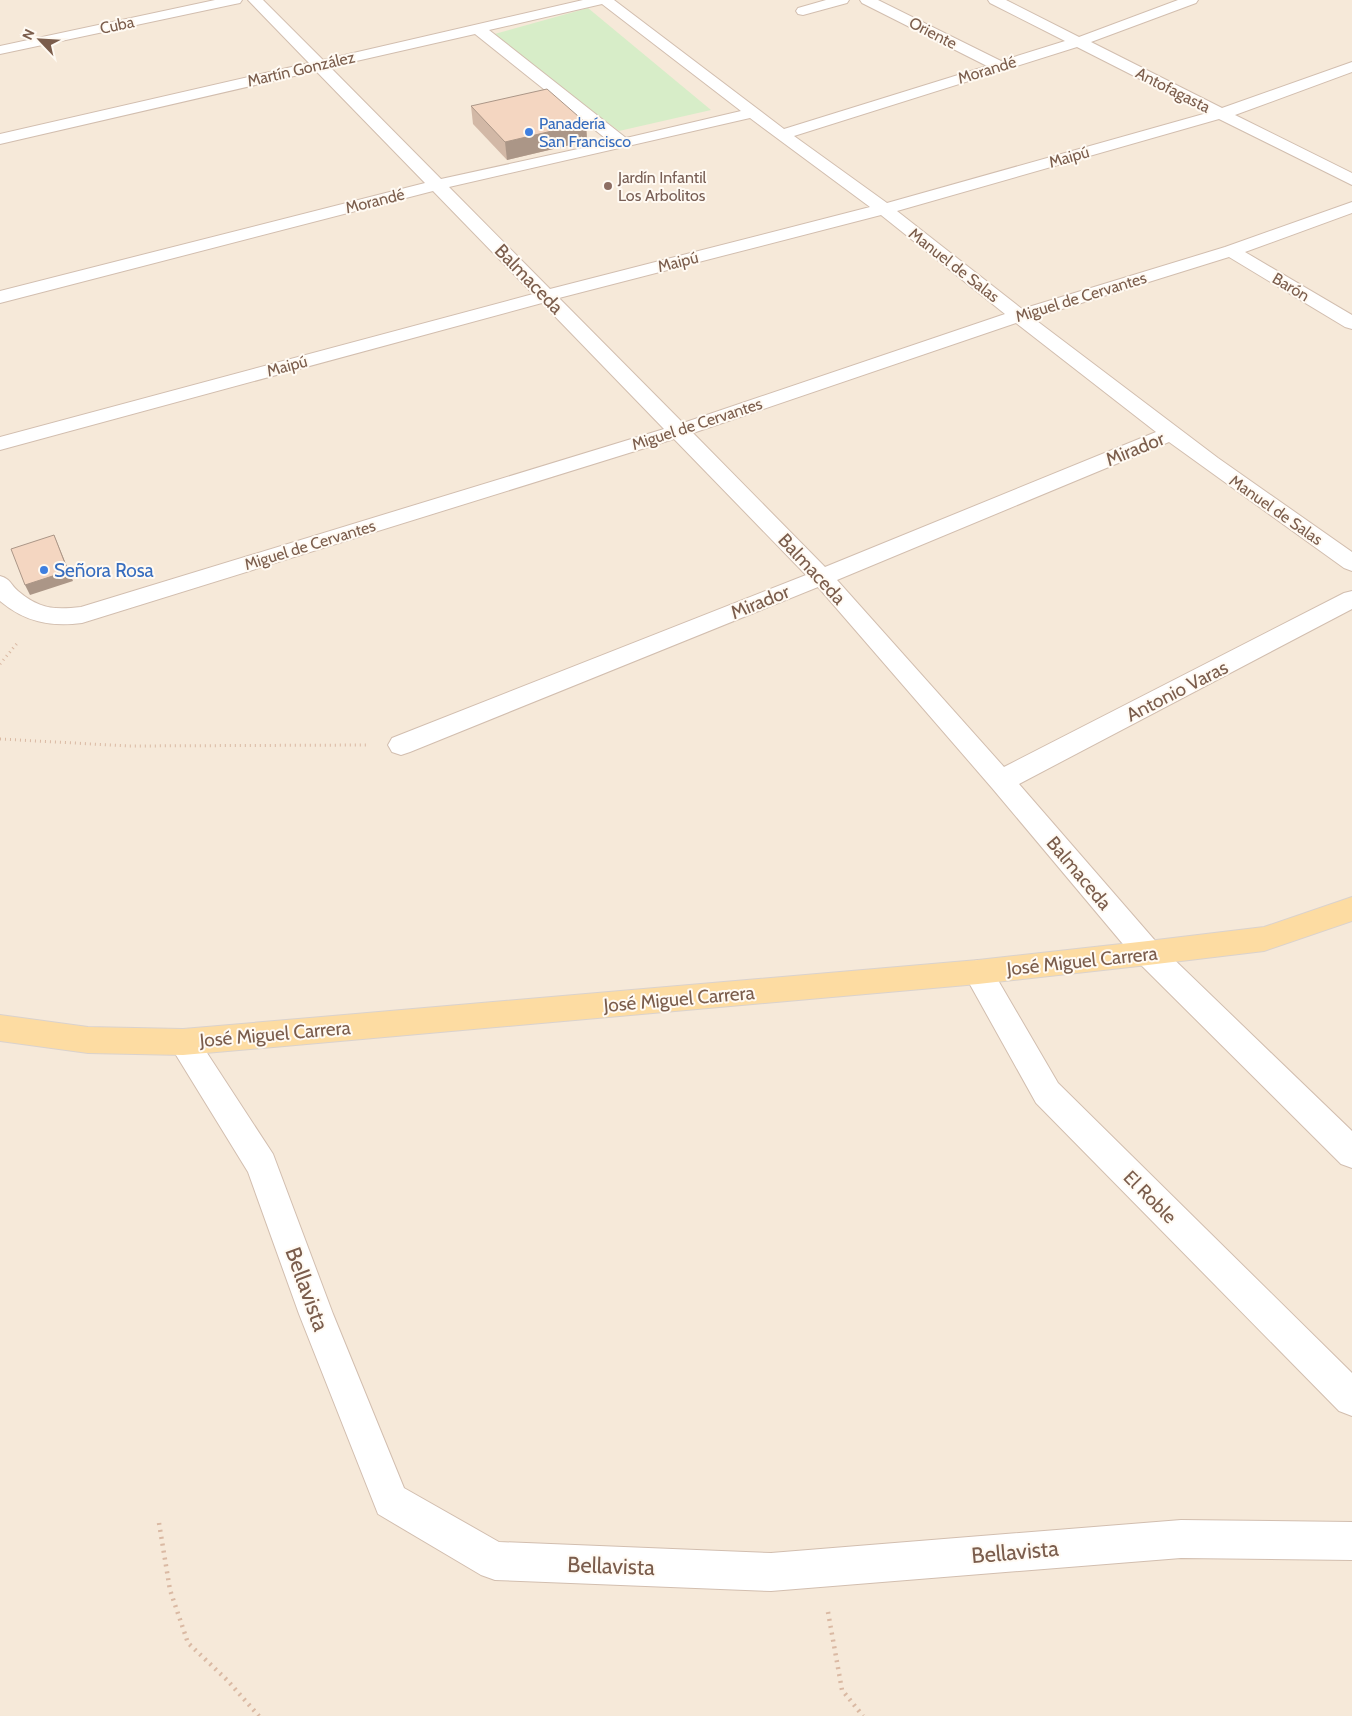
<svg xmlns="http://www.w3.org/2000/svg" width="1352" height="1716" font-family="Cabin,sans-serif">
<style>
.residential{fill:#f6e9d9}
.green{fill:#d7edc8}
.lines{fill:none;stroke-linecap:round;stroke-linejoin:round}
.minor-casing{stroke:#d2beaf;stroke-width:2}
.major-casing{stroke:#dad2cd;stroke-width:2}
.path-far1{stroke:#dab9a3;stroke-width:3;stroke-dasharray:1 4;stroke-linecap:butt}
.path{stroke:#dab9a3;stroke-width:4.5;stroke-dasharray:2 5;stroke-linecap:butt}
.minor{fill:#fff;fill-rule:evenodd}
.major{fill:#fddca2;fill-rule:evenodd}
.wall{fill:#d2b8a6}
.shaded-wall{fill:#ab9687}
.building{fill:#f4d6c1;stroke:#ab9687}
.shop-dot{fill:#3f7fe0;stroke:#fffaf3;stroke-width:2}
.education-dot{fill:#8d6e63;stroke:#fffaf3;stroke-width:2}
.labels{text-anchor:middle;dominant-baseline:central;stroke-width:4;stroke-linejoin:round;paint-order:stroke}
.far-street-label{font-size:16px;fill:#7b5d4c;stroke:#fffaf3}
.far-shop-label{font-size:16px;fill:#366cbe;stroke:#fffaf3;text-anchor:start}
.far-education-label{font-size:16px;fill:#785e54;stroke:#fffaf3;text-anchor:start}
.street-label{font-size:19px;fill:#7b5d4c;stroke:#fffaf3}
.shop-label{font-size:19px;fill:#366cbe;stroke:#fffaf3;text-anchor:start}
.near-street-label{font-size:22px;fill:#7b5d4c;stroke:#fffaf3}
</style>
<rect width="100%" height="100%" fill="#fdf6eb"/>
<rect class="residential" x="0" y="0" width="1352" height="1716"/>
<polygon class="green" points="588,8 711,110 619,131 491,35"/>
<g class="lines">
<g class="minor-casing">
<g id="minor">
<polygon points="215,0 242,0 240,3 235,4 0,54 0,46"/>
<path d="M248 0H263L323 60 583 0H614L784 129 987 66 862 3 860 0H878L1001 61 1065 41 990 3 988 0H1006L1079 37 1178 0H1198L1196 3 1091 42 1222 108 1352 62V72L1235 115 1352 173V185L1219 119 897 211 1022 309 1225 247 1352 202V213L1245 252 1352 315V329L1345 327 1229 257 1033 318 1218 458 1352 552V571L1344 568 1169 442 837 580 1004 767 1344 593 1352 591V609L1019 784 1158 944 1352 1131V1168L1341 1164 1138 962 992 788 818 587 410 752 401 755 392 752 388 745 392 738 806 575 674 439 82 623C50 627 25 622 0 601V576C11 579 10 584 18 591 39 609 54 610 81 607L664 429 542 303 0 450V437L533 294 433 191 0 303V291L425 183 316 71 0 144V134L309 63ZM602 4 741 111 626 138 489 30ZM475 34 610 142 441 179 330 67ZM1077 47 1207 113 887 203 794 136ZM750 118 870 207 550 289 449 187ZM881 215 1005 314 683 423 559 298ZM1016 323 1156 432 825 567 693 433Z"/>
<polygon points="826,0 849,0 847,3 803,15 798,14 796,11 798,8"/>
<polygon points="978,960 988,963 1058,1083 1352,1373 1352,1416 1339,1411 1036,1103 963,972 968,963"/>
<polygon points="183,1029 194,1033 273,1154 333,1314 404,1488 499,1542 771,1553 1181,1520 1352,1522 1352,1560 1181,1558 771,1591 495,1580 481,1575 378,1514 299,1314 248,1172 168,1042 172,1033"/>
</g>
</g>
<g class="major-casing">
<polygon id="major" points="1352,897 1352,921 1264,951 1148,965 978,984 183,1055 88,1053 0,1041 0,1015 88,1027 183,1029 978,960 1148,941 1264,927"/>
</g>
<g class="path-far1">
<polyline points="0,664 19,641"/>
<polyline points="0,739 129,746 367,745"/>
</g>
<g class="path">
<polyline points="159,1523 170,1590 188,1643 227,1680 259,1716"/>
<polyline points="828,1612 842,1690 863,1716"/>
</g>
<use href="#minor" class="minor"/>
<use href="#major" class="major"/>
</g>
<polygon class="wall" points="471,106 586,123 587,141 507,160 473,124"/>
<g class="shaded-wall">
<polygon points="586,123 587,141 507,160 505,142"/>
<polygon points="54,535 73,581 30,595 25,585"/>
</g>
<g class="building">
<polygon points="547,89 586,123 505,142 471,106"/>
<polygon points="54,535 68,571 25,585 11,549"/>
</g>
<g class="shop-dot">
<circle cx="529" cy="132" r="5"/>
<circle cx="44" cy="570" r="5"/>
</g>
<circle class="education-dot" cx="608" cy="186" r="5"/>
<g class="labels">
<g class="far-street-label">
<text transform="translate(117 25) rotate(-12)">Cuba</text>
<text transform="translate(933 33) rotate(27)">Oriente</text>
<text transform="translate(301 69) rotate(-13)">Martín González</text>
<text transform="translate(987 70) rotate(-17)">Morandé</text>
<text transform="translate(1173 90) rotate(27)">Antofagasta</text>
<text transform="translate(1069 157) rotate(-16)">Maipú</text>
<text transform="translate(375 201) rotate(-14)">Morandé</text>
<text transform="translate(678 262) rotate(-14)">Maipú</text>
<text transform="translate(954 265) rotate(38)">Manuel de Salas</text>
<text transform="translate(1291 287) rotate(31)">Barón</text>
<text transform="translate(1081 297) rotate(-17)">Miguel de Cervantes</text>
<text transform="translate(287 366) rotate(-15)">Maipú</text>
<text transform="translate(697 424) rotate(-18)">Miguel de Cervantes</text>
<text transform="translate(1276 510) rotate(35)">Manuel de Salas</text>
<text transform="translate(310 545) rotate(-17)">Miguel de Cervantes</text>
</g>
<g class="far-shop-label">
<text x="539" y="123">Panadería<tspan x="539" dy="18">San Francisco</tspan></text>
</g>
<g class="far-education-label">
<text x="618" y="177">Jardín Infantil<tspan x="618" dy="18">Los Arbolitos</tspan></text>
</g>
<g class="street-label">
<text transform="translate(529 279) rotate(46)">Balmaceda</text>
<text transform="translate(1135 449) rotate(-22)">Mirador</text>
<text transform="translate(812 569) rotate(47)">Balmaceda</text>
<text transform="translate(760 602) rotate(-22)">Mirador</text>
<text transform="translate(1177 691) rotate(-27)">Antonio Varas</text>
<text transform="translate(1079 873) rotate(50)">Balmaceda</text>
<text transform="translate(1082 961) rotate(-6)">José Miguel Carrera</text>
<text transform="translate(679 999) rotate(-5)">José Miguel Carrera</text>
<text transform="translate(275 1034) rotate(-5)">José Miguel Carrera</text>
<text transform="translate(1150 1197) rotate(45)">El Roble</text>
</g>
<g class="shop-label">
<text x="54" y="570">Señora Rosa</text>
</g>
<g class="near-street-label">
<text transform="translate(307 1289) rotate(70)">Bellavista</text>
<text transform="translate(1015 1552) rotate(-5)">Bellavista</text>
<text transform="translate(611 1566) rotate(2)">Bellavista</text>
</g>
</g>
<g transform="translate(40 40) rotate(295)" stroke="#fffaf3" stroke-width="4" paint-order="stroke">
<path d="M0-4L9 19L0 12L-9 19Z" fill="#7b5d4c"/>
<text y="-8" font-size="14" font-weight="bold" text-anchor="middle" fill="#7b5d4c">N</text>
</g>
</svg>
